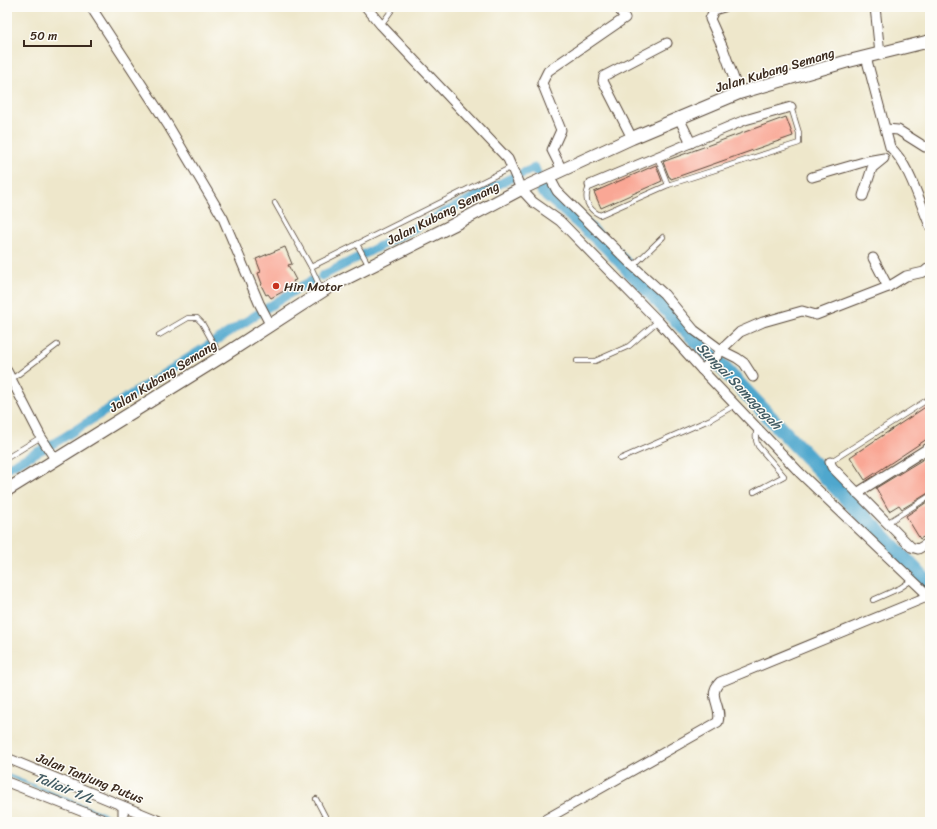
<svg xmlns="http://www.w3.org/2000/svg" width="937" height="829" font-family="Sriracha,sans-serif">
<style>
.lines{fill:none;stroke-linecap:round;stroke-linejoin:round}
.stream{stroke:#50a7cd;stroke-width:2.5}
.canal{stroke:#50a7cd;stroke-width:9}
.river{stroke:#50a7cd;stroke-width:16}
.building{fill:#f9a795}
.service-casing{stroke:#564638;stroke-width:6}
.minor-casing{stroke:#564638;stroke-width:11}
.secondary-casing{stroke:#564638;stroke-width:14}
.service{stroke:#fff;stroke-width:4.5}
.minor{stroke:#fff;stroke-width:9}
.secondary{stroke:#fff;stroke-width:12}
.poi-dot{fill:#c8321e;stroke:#fdfcf7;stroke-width:1.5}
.labels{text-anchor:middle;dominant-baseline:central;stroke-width:3;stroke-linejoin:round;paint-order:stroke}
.street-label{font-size:13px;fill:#3b2a1e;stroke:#fdfcf7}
.poi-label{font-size:13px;fill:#3b2a1e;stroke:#fdfcf7;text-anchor:start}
.water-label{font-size:14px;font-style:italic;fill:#435c64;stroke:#fdfcf7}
</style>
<rect width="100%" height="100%" fill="#fdfcf7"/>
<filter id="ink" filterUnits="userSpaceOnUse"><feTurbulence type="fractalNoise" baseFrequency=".025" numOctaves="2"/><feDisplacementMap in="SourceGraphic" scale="8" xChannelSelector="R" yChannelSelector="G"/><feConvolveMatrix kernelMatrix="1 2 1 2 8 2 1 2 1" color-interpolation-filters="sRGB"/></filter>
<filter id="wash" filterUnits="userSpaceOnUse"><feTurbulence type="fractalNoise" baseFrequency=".012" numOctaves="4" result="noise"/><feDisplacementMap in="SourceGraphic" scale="16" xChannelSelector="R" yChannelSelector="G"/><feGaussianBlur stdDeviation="0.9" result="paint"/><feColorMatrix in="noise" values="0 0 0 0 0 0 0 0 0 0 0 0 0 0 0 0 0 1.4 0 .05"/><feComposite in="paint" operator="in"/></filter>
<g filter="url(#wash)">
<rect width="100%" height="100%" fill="#eee7cb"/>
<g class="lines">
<polyline class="stream" points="7,775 114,818"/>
<g class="canal">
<polyline points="322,276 507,180 535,168 537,173"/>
<polyline points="7,468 58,441 300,287 313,280"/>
</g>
<polyline class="river" points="544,190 607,246 930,586"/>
</g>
<g id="blocks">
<g class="building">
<polygon points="786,117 793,136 671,179 670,177 669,177 663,162 665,161"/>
<polygon points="656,165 662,181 601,208 594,192"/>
<polygon points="285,247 292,264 288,265 296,280 293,281 295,285 271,298 268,294 266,295 261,285 262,284 258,273 261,272 256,259"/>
<polygon points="930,404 930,437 865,480 850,457"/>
<polygon points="930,455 930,492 902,509 899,505 889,511 876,488"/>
<polygon points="930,500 930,533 920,539 906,516"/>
</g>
</g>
</g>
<g filter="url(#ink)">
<use href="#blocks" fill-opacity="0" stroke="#564638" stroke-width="1"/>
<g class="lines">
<g class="service-casing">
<g id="service">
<polyline points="381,25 394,7"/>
<polyline points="657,157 668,185"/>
<path d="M590 185C583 198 587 209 600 215L668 185 799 143V133L791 107"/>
<polyline points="275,203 311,267 322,291"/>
<polyline points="357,244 369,266"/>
<polyline points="633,266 663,237"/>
<polyline points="311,267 512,167"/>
<polyline points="159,335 188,318 197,318 202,323 221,357"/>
<polyline points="577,361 595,361 629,346 658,321"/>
<polyline points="12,379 57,345"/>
<polyline points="7,458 41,437"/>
<polyline points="620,459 711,419 735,405"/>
<polyline points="830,462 930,398"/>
<path d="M754 492 784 476 758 446C755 440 755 435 757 428"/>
<polyline points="887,523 930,496"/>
<polyline points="873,600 900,588 912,580"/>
<polyline points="316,799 328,822"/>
</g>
</g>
<g class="minor-casing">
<g id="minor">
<polyline points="91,7 168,125 223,218 259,303 270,324"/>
<polyline points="366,7 381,25 508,159 521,189 533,202 560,221 658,321 702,370 800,473 930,597"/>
<polyline points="724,7 714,10 710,19 723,48 739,93"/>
<polyline points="875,7 880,54"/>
<path d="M866 57 890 147C909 164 920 203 930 226"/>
<polyline points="679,118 691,143"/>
<polyline points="886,129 898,130 925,147 930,145"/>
<polyline points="632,138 603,81 604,76 667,43"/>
<polyline points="562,170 552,150 561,130 542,83 548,71 625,18 618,7"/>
<polyline points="549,176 557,191 633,266 664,294 694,330 721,350 737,358 744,363 753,377"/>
<polyline points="812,177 867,161 884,158"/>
<polyline points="590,185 745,120 791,107"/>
<polyline points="863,196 872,168 883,159"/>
<polyline points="873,258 888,287"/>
<polyline points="702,370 718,355 721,350 740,332 763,322 802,311 816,315 888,287 906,276 924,272 930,267"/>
<polyline points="7,371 41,437 55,459"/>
<polyline points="830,462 832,467 911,547 918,549 930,542"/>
<polyline points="857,493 930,447"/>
<polyline points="7,758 162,822"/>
<polyline points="7,782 109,822"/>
<polyline points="123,822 123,807"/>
<path d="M541 822 718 722C723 705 706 696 720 682L929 596"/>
</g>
</g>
<g class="secondary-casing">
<polyline id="secondary" points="7,490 221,357 329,287 453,225 521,189 632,138 739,93 845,62 930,41"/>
</g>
<use href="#service" class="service"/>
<use href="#minor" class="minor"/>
<use href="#secondary" class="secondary"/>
</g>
</g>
<circle class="poi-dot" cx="276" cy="286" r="4"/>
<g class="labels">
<g class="street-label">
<text transform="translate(775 70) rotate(-17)">Jalan Kubang Semang</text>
<text transform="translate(443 213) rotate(-27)">Jalan Kubang Semang</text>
<text transform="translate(163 376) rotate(-32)">Jalan Kubang Semang</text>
<text transform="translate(90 778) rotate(22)">Jalan Tanjung Putus</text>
</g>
<g class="poi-label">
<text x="284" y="286">Hin Motor</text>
</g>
<g class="water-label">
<text transform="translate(739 386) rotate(46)">Sungai Samagagah</text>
<text transform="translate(64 788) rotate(22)">Taliair 1/L</text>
</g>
</g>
<rect width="937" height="829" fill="none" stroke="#fdfcf7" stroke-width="24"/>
<path d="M24 40v6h67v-6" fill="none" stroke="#3b2a1e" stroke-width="2"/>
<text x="30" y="40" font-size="12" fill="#3b2a1e" stroke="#fdfcf7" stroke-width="3" paint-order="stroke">50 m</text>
</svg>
